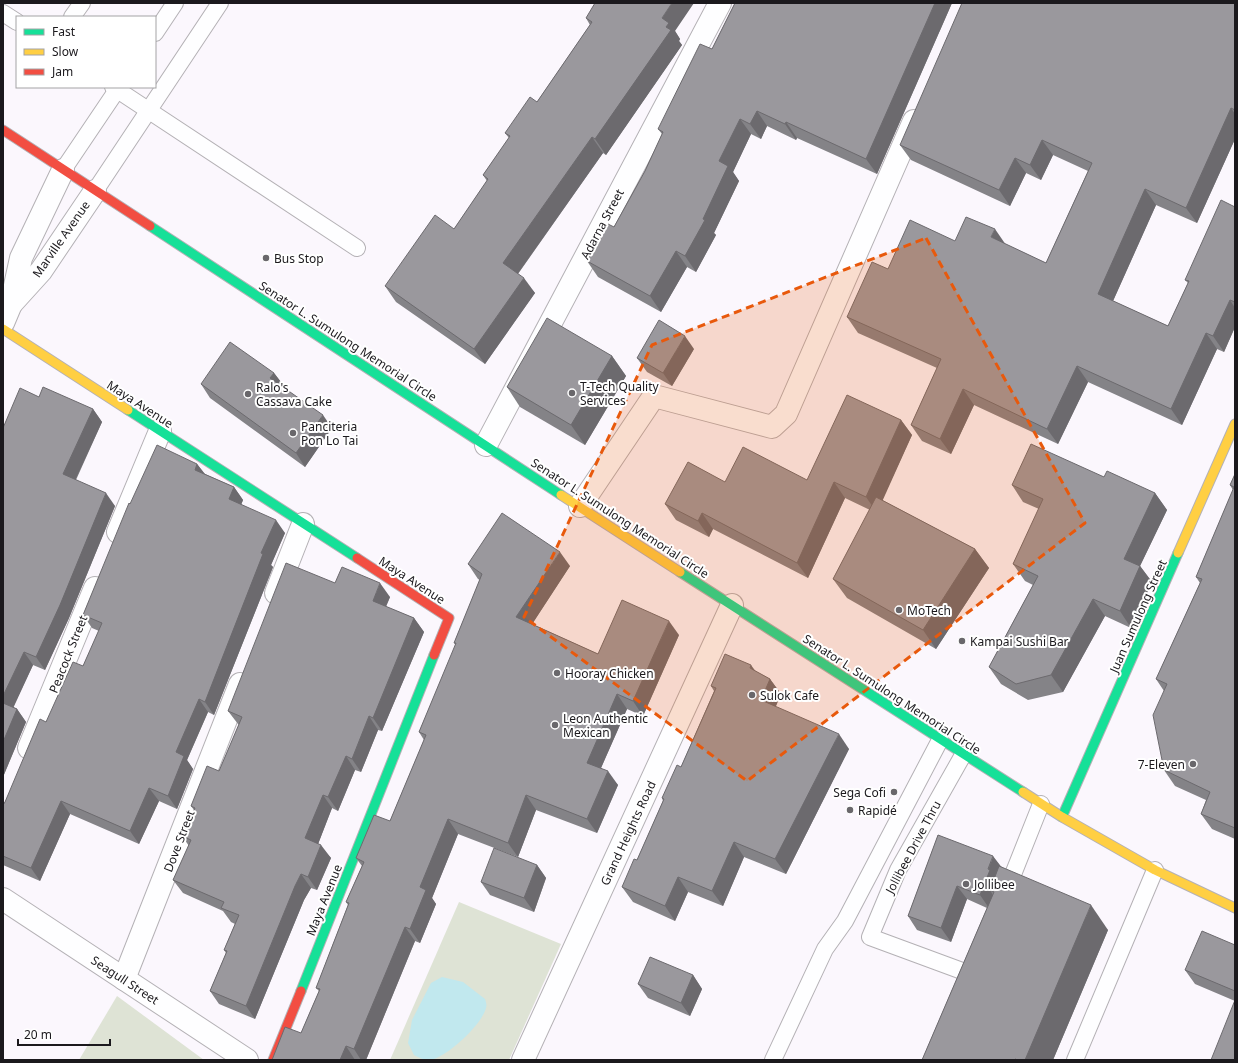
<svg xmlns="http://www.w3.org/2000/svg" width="1238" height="1063" font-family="'Noto Sans',sans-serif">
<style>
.green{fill:#dee3d5}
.water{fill:#c1e8ee}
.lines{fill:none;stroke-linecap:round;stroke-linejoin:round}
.lane-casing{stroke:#b4b1b5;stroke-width:18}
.street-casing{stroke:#b4b1b5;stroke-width:24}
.fast-casing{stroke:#b4b1b5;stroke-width:11}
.slow-casing{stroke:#b4b1b5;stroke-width:11}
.jam-casing{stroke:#b4b1b5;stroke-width:11}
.lane{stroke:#fefeff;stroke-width:16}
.street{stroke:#fefeff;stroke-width:22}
.fast{stroke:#16e098;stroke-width:9}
.slow{stroke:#ffcf43;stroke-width:9}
.jam{stroke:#f24e42;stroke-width:9}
.wall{fill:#848387}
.shaded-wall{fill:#6c6a6e}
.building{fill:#9a989d;stroke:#6c6a6e}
.marked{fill:#e8590c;fill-opacity:0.2;stroke:#e8590c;stroke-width:3;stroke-dasharray:8 5;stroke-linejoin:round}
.poi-dot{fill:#69676b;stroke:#fff;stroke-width:1.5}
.labels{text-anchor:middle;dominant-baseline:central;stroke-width:4;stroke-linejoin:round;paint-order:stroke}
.street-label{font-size:12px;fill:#1b191d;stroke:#fff}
.poi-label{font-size:12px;fill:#1b191d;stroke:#fff;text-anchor:start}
</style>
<rect width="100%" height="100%" fill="#fbf7fd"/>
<g class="green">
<polygon points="459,902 561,944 509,1060 390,1060"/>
<polygon points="117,996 204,1060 79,1060"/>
</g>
<path class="water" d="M442 977 463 982 485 999C486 1002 487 1005 486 1008 482 1024 450 1054 434 1059 427 1062 420 1058 414 1055L408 1043 412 1020 431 983Z"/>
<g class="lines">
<g class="lane-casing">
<g id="lane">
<polyline points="3,13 17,22"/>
<polyline points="72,17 82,3"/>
<polyline points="155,33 175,3"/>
<polyline points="113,87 357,248"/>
<polyline points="63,170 119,87"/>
<polyline points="95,191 220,3"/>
<polyline points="963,755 898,870 870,937 973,975 976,968"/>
<polyline points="1006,892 1041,804"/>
<polyline points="773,1060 825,949 845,921 940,740"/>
<polyline points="1075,1060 1155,870"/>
</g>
</g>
<g class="street-casing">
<g id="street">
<polyline points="12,303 41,271 95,191"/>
<polyline points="3,323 11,304 21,258 63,170"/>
<polyline points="486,445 720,3"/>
<polyline points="580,506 654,396 772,427 786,414 914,121"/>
<polyline points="118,532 160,431"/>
<polyline points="276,593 303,524"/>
<polyline points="29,748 95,588"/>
<polyline points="3,899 247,1060"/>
<polyline points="124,979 240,684"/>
<polyline points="523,1060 732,605"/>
</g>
</g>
<g class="fast-casing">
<g id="fast">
<polyline points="150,226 561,495"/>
<polyline points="128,410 357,558"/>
<polyline points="680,572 1023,792"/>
<polyline points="1062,817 1178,553"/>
<polyline points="301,991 434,655"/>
</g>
</g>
<g class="slow-casing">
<g id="slow">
<polyline points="3,329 128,410"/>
<polyline points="561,495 680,572"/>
<polyline points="1178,553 1235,424"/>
<polyline points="1023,792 1062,817 1155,870 1235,908"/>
</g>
</g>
<g class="jam-casing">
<g id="jam">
<polyline points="3,130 150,226"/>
<polyline points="357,558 449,618 434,655"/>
<polyline points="273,1060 301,991"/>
</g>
</g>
<use href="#lane" class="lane"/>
<use href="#street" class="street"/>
<use href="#fast" class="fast"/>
<use href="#slow" class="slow"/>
<use href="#jam" class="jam"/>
</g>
<g class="wall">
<polygon points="735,3 952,3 877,174 797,138 796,140 767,126 761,139 751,134 733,172 739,181 714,233 716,235 696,272 687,267 661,312 598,277 587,261 614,227 645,171 662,134 658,129 712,49"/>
<polygon points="1235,3 1235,139 1197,223 1156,205 1113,301 1168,326 1188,283 1185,280 1235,207 1235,327 1224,352 1217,349 1182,425 1088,382 1058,444 974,405 951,454 922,441 911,425 937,368 858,333 847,317 888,269 955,241 1005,244 1046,263 1088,171 1053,155 1041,180 1026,173 1010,206 911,160 900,145"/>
<polygon points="586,18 675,31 680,39 679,41 682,45 606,155 603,153 518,274 535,293 485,364 396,302 385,286 454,229 487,181 483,175 509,138 505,133 537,102 590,25"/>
<polygon points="694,349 672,386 647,372 637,358"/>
<polygon points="612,356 626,376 585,445 520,407 507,387"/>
<polygon points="274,373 284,386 283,387 332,428 305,467 210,398 201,384"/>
<polygon points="39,397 93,409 102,422 76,480 115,506 69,618 45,670 33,665 13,707 17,709 26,722 3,777 3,428"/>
<polygon points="901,420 912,435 882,500 975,549 989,568 936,649 847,598 833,579 870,510 845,498 808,578 713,529 709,537 676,520 665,504 725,482 807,480"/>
<polygon points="197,464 205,474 234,487 243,500 241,505 285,533 271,565 273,567 214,715 208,712 187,760 193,769 177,809 159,801 139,844 70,814 40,881 3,865 3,805 5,802 46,722 83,666 99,631 92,628 83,615 130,504"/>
<polygon points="1235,474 1235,839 1212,829 1201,814 1206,800 1175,786 1164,770 1164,691 1156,679 1200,583 1196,577 1233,490 1230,485"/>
<polygon points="1104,477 1155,493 1167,510 1140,566 1152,582 1131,628 1105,616 1063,692 1028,700 1001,684 989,667 1033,585 1025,581 1013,564 1039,509 1023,502 1012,485"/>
<polygon points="468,564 570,566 532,624 598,654 679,635 643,716 627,709 601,768 618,785 597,833 536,810 518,857 458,834 432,898 436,904 420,943 415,941 366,1060 272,1060 301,1033 319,991 316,988 348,905 346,902 362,866 356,858 390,821 424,740 419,732 456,645 454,643 480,580 478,579"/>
<polygon points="335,583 390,597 386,607 414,618 424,632 382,731 378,730 361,772 355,770 338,811 332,808 318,844 331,858 317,890 311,888 304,900 255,1019 219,1004 210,991 226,953 224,950 235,924 231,922 223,911 183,893 173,880 189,846 182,836 194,810 191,806 219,771 239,725 238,724 228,711"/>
<polygon points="755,671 770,679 781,694 775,707 849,749 786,874 744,857 723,906 688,892 675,921 633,902 622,887 637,860 663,801 662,798 681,767 714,691 711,686"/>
<polygon points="938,835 1000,866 1108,930 1053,1060 922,1060 987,908 967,899 951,942 917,930 908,916"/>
<polygon points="537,865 546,878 534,912 490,895 481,882"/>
<polygon points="1235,945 1235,1060 1235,1001 1195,984 1185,970"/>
<polygon points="693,975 702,989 690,1016 648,998 638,984"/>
</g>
<g class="shaded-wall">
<polygon points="672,3 694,3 675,31 680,39 679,41 682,45 606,155 595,139 666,27 662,18"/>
<polygon points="935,3 952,3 877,174 866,159"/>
<polygon points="1231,108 1235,114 1235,139 1197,223 1186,208"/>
<polygon points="757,111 767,126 761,139 750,124"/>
<polygon points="740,119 751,134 733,172 739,181 714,233 716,235 696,272 685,256 719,161"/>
<polygon points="786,122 797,138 796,140 785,124"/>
<polygon points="592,137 603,153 514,279 503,263"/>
<polygon points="1042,140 1053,155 1041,180 1030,165"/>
<polygon points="1015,158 1026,173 1010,206 999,190"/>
<polygon points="1145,189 1156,205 1109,310 1098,294"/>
<polygon points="995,229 1006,245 991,237"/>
<polygon points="676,251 687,267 661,312 650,296"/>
<polygon points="524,278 535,293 485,364 474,349"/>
<polygon points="1230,300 1235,308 1235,327 1224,352 1213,336"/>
<polygon points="1206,333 1217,349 1182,425 1171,409"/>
<polygon points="685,336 694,349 672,386 663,373"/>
<polygon points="612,356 626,376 585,445 571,425"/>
<polygon points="1077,366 1088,382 1058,444 1047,429"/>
<polygon points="274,373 284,386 280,392 270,378"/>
<polygon points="963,389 974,405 951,454 940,439"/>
<polygon points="93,409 102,422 72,487 63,474"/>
<polygon points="323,415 332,428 305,467 296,453"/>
<polygon points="901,420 912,435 877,513 866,497"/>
<polygon points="197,464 207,477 195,470"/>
<polygon points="834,482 845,498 808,578 797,563"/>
<polygon points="234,487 243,500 238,512 229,499"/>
<polygon points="106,493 115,506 69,618 45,670 36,657"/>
<polygon points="1155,493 1167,510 1140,566 1152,582 1131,628 1120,611 1124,559"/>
<polygon points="702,513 713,529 709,537 698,521"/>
<polygon points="276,520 285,533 271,565 273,567 214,715 205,702 261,553"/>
<polygon points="975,549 989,568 936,649 923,630"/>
<polygon points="560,552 570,566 527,632 516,617"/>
<polygon points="380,583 390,597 382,615 373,601"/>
<polygon points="1093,599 1105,616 1063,692 1051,675"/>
<polygon points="414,618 424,632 382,731 373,718"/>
<polygon points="669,621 679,635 643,716 633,701"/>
<polygon points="24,652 33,665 10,715 3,705 3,696"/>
<polygon points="751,665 762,680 750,668"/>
<polygon points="770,679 781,694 772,716 761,700"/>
<polygon points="617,694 627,709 597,777 587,763"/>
<polygon points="199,699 208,712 187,760 193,769 177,809 168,796 176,752"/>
<polygon points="17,709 26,722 3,777 3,742"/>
<polygon points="369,716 378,730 361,772 352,759"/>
<polygon points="839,734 849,749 786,874 775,859"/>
<polygon points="346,756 355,770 338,811 328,797"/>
<polygon points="608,771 618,785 597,833 587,819"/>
<polygon points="149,788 159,801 139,844 130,831"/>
<polygon points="323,795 332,808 315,852 305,838"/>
<polygon points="526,795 536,810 518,857 508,843"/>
<polygon points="61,801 70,814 40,881 31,868"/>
<polygon points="448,819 458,834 432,898 436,904 420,943 410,929 420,887"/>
<polygon points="734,842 744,857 723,906 712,891"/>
<polygon points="321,845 331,858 317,890 308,877"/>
<polygon points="993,856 1003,869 990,890 994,897 989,908 980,895"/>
<polygon points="537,865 546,878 534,912 524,898"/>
<polygon points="301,874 311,888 304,900 255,1019 246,1006 295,886"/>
<polygon points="678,877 688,892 675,921 665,906"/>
<polygon points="957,886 967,899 951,942 941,928"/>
<polygon points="1091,905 1108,930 1053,1060 1025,1060"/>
<polygon points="405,927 415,941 366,1060 361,1060 354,1049"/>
<polygon points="693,975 702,989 690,1016 681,1003"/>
<polygon points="346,1046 355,1060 340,1060"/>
</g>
<g class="building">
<polygon points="595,3 672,3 662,18 669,23 666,27 671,30 595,139 592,137 503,263 524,278 474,349 385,286 435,215 454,229 488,179 483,175 510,136 505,133 530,97 537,102 592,22 586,18"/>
<polygon points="735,3 935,3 866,159 786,122 785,124 757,111 750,124 740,119 719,161 728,166 703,219 705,220 685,256 676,251 650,296 587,261 608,224 614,227 645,171 663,132 658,129 700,44 712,49"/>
<polygon points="962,3 1235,3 1235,110 1231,108 1186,208 1145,189 1098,294 1168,326 1189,281 1185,280 1221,200 1235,207 1235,302 1230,300 1213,336 1206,333 1171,409 1077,366 1047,429 963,389 940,439 911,425 941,359 847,317 872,262 888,269 910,220 955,241 966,217 995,229 991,237 1046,263 1092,163 1042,140 1030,165 1015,158 999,190 900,145"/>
<polygon points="547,318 612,356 571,425 507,387"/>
<polygon points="659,320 685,336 663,373 637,358"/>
<polygon points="230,342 274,373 270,378 323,415 296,453 201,384"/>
<polygon points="43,387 93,409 63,474 106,493 60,605 36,657 24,652 3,696 3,428 20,388 39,397"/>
<polygon points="847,395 901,420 866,497 834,482 797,563 702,513 698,521 665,504 688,462 725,482 743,447 807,480"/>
<polygon points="1031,444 1104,477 1107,471 1155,493 1124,559 1140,566 1120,611 1093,599 1051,675 1016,684 989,667 1038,576 1013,564 1043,499 1012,485"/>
<polygon points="157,445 197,464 195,470 234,487 229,499 276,520 261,553 263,554 205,702 199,699 176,752 184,756 168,796 149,788 130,831 61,801 31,868 3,856 3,805 5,802 40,719 46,722 73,662 83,666 102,623 83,615 129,503 130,504"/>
<polygon points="1235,474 1235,828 1201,814 1210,792 1164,770 1153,715 1167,684 1156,679 1202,579 1196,577 1234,487 1230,485"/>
<polygon points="876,497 975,549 923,630 833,579"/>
<polygon points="502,513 560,552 516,617 598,654 622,600 669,621 633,701 617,694 587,763 608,771 587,819 526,795 508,843 448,819 420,887 426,890 410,929 405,927 354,1049 346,1046 340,1060 272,1060 285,1027 301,1033 320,989 316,988 349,903 346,902 364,862 356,858 374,815 390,821 426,735 419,732 456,643 454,643 482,574 468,564"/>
<polygon points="286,563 335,583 342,567 380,583 373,601 414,618 373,718 369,716 352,759 346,756 328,797 323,795 305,838 321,845 308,877 301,874 295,886 246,1006 210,991 227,951 224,950 239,915 221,908 224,902 173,880 191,840 182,836 195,808 191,806 207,766 219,771 242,717 228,711"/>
<polygon points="725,654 751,665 750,668 770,679 761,700 839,734 775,859 734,842 712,891 678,877 665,906 622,887 634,859 637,860 664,799 662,798 677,765 681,767 716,688 711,686"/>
<polygon points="3,703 17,709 3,742"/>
<polygon points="938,835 993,856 988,869 990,870 980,895 957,886 941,928 908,916"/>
<polygon points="494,848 537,865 524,898 481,882"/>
<polygon points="999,866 1091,905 1025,1060 1018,1060 1015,1059 1014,1060 922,1060 994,892 990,890"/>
<polygon points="1202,931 1235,945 1235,991 1185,970"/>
<polygon points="650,957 693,975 681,1003 638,984"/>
<polygon points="1235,1000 1235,1060 1211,1060"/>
</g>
<path class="marked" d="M926 238 1085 523 747 781 524 617 652 345Z"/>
<g class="poi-dot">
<circle cx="266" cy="258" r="4"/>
<circle cx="572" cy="393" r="4"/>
<circle cx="248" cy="394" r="4"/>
<circle cx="293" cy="433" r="4"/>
<circle cx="899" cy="610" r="4"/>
<circle cx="962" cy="641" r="4"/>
<circle cx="557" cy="673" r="4"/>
<circle cx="752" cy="695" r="4"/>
<circle cx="555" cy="725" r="4"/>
<circle cx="1193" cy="764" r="4"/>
<circle cx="894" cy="792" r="4"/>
<circle cx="850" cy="810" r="4"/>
<circle cx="966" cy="884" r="4"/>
</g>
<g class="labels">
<g class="street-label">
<text transform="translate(602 224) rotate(-62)">Adarna Street</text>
<text transform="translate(61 239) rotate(-55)">Marville Avenue</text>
<text transform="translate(348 341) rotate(33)">Senator L. Sumulong Memorial Circle</text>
<text transform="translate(140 404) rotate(33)">Maya Avenue</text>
<text transform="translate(620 518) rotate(33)">Senator L. Sumulong Memorial Circle</text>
<text transform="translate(412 580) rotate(33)">Maya Avenue</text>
<text transform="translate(1138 616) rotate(-66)">Juan Sumulong Street</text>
<text transform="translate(68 654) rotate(-68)">Peacock Street</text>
<text transform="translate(892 694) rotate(33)">Senator L. Sumulong Memorial Circle</text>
<text transform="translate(628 833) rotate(-65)">Grand Heights Road</text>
<text transform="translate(179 841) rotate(-69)">Dove Street</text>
<text transform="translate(913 847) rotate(-62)">Jollibee Drive Thru</text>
<text transform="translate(324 900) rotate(-68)">Maya Avenue</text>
<text transform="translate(125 980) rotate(33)">Seagull Street</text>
</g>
<g class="poi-label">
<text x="274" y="258">Bus Stop</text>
<text x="580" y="386">T-Tech Quality<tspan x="580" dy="14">Services</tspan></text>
<text x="256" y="387">Ralo's<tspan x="256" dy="14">Cassava Cake</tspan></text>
<text x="301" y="426">Panciteria<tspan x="301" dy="14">Pon Lo Tai</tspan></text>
<text x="907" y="610">MoTech</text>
<text x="970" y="641">Kampai Sushi Bar</text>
<text x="565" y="673">Hooray Chicken</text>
<text x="760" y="695">Sulok Cafe</text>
<text x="563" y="718">Leon Authentic<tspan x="563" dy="14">Mexican</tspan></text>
<text x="1185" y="764" text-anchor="end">7-Eleven</text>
<text x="886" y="792" text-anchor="end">Sega Cofi</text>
<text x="858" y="810">Rapidé</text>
<text x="974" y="884">Jollibee</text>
</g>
</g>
<rect width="1238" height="1063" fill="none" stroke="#1b191d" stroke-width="8"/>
<rect x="16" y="16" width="140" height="72" fill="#ffffff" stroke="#a4a3a5"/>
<rect x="24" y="29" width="20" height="6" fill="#16e098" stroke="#a4a3a5"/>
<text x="52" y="36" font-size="12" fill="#1b191d">Fast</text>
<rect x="24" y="49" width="20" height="6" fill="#ffcf43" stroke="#a4a3a5"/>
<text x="52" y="56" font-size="12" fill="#1b191d">Slow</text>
<rect x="24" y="69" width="20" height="6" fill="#f24e42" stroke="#a4a3a5"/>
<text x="52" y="76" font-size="12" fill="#1b191d">Jam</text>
<path d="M18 1039v6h92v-6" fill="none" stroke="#1b191d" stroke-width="2"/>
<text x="24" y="1039" font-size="12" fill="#1b191d" stroke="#ffffff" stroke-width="3" paint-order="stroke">20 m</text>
</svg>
